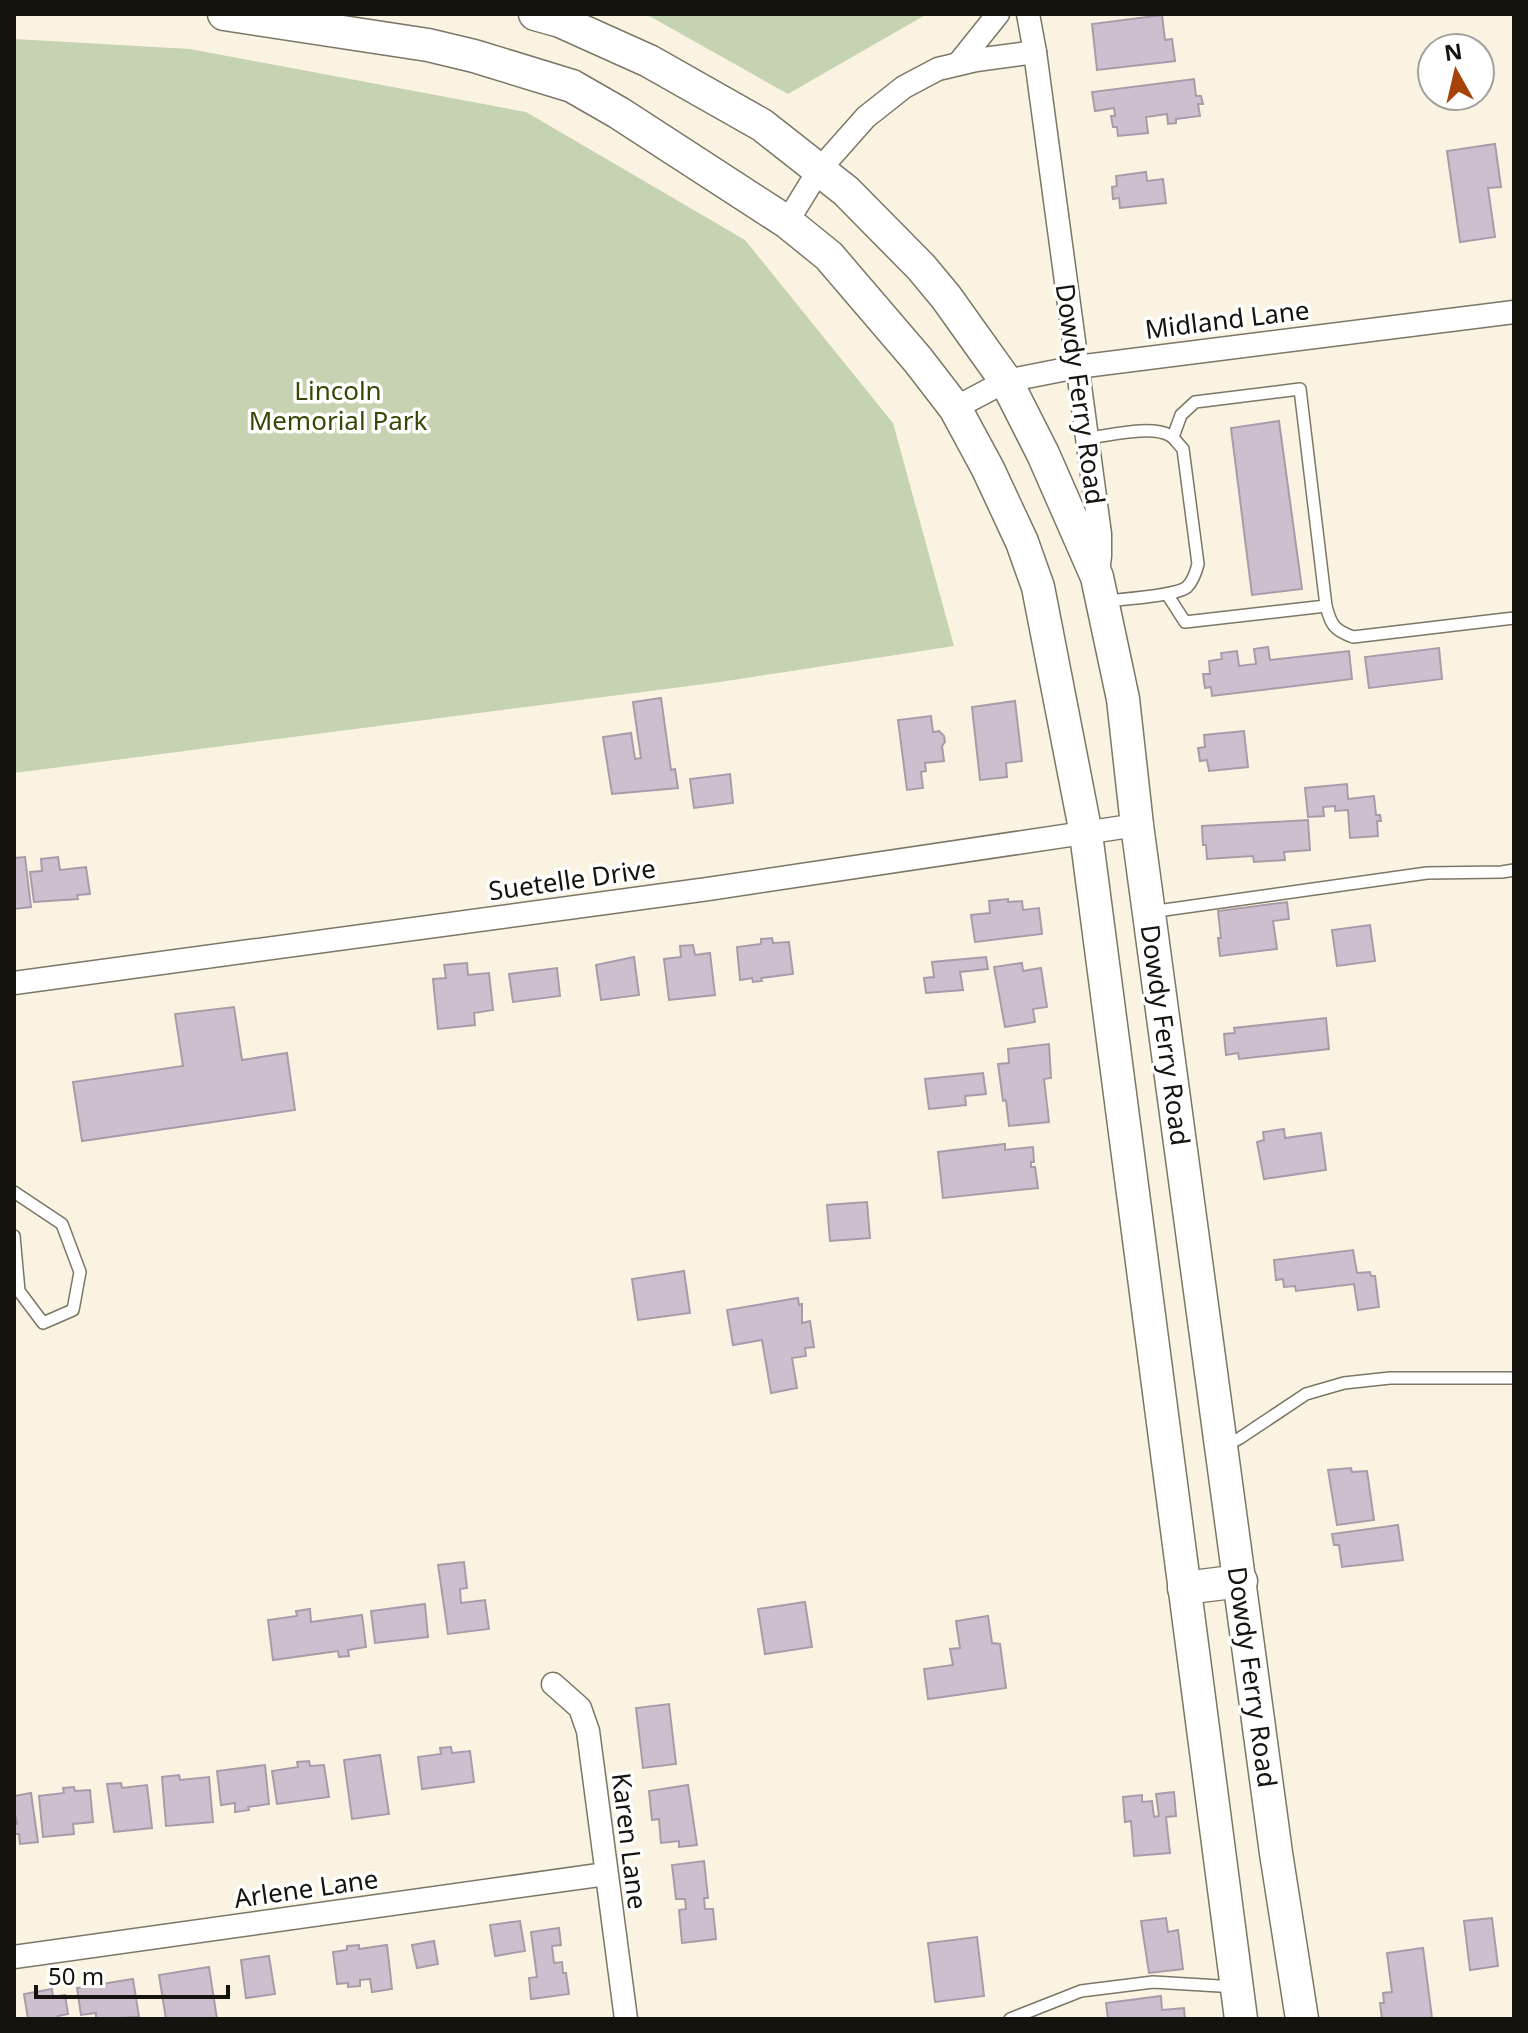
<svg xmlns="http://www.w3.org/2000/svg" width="1528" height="2033" font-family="'Noto Sans',sans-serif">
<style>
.green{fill:#c6d3b2}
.building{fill:#cdbfce;stroke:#a99caa;stroke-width:2}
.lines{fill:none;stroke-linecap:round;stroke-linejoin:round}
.service-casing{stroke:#7c7666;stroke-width:14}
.minor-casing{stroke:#7c7666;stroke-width:25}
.secondary-casing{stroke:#7c7666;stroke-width:35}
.service{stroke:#fff;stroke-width:11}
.minor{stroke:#fff;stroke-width:22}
.secondary{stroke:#fff;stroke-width:32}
.labels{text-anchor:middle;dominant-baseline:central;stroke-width:7;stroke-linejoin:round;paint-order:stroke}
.street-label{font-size:26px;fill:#15130d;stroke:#fff}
.park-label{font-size:26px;fill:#354703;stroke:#fff}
</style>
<rect width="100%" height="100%" fill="#faf3e1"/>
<g class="green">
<polygon points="642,14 927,14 788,94 651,17"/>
<polygon points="14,39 190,49 526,112 745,240 893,423 954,646 720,682 14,773"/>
</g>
<g class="building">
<polygon points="1162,15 1165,40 1172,39 1175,61 1097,70 1092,24"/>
<polygon points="1194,79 1196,96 1201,96 1203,104 1198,104 1200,116 1176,119 1176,123 1168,124 1167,114 1146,117 1148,133 1118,136 1117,127 1113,127 1111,116 1115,116 1114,108 1095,111 1092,92"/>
<polygon points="1495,144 1501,187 1488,188 1495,237 1460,242 1447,151"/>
<polygon points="1146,172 1147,181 1163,179 1166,203 1120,208 1119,198 1113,199 1112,187 1117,186 1116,176"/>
<polygon points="1279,421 1302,589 1252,595 1231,428"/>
<polygon points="1268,647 1270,660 1349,651 1352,679 1212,696 1211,687 1205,688 1203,674 1210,674 1209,661 1222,659 1221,653 1237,651 1239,666 1256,664 1254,649"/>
<polygon points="1439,648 1442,679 1369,688 1365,657"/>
<polygon points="661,698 671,770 675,769 678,788 612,794 603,737 631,733 635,759 641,758 633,702"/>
<polygon points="1015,701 1022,761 1006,763 1007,777 980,780 972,707"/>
<polygon points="931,716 933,732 939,731 944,736 945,742 942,746 944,761 925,763 926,771 921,772 923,788 907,790 898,720"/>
<polygon points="1244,731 1248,767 1209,771 1207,760 1200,761 1198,748 1205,747 1204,735"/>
<polygon points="730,774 733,803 694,808 690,779"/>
<polygon points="1347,784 1348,799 1374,796 1376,815 1380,815 1381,821 1377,821 1378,836 1350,838 1348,810 1335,811 1335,806 1323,807 1324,816 1308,817 1305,788"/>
<polygon points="1308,820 1310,850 1284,852 1285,860 1254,862 1253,856 1207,859 1206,845 1203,845 1202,826"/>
<polygon points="25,857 31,907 14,909 14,858"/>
<polygon points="58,857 60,870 86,867 90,894 77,895 78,899 34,902 30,872 42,871 41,859"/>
<polygon points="1008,899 1008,902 1022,901 1023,910 1039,908 1042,934 975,942 971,915 990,913 989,901"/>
<polygon points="1287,902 1289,919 1273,921 1277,949 1220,956 1218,938 1221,938 1218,911"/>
<polygon points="1370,925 1375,961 1337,966 1332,930"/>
<polygon points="772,938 773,943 789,942 793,974 761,978 762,981 753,982 752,978 740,980 737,947 761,944 761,939"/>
<polygon points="693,945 695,955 710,953 715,995 669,1000 664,959 681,957 680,946"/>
<polygon points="634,957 639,995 601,1000 596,965"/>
<polygon points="986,957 988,969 960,972 963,990 926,993 924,978 934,977 932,962"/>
<polygon points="467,963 468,975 489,973 493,1010 474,1013 475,1025 438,1029 433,979 446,978 444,965"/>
<polygon points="1022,963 1023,971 1041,968 1047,1007 1033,1009 1035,1022 1005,1027 994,967"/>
<polygon points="557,968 560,996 513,1002 509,974"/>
<polygon points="234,1007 242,1060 287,1053 295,1110 82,1141 73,1082 183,1066 175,1014"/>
<polygon points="1326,1018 1329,1049 1239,1059 1238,1053 1226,1055 1224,1034 1235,1033 1234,1028"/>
<polygon points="1049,1044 1051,1078 1044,1079 1049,1122 1009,1126 1006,1100 1003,1101 998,1064 1009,1063 1008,1049"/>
<polygon points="983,1073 986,1094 965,1096 966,1105 929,1109 925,1079"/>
<polygon points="1284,1129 1285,1138 1321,1133 1326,1170 1264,1179 1257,1142 1264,1140 1263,1132"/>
<polygon points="1005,1144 1005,1150 1033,1147 1034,1162 1031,1162 1031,1167 1035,1167 1038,1188 943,1198 938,1152"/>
<polygon points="867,1202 870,1238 830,1241 827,1205"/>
<polygon points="1353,1250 1357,1273 1370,1272 1371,1276 1375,1276 1379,1307 1358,1310 1354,1284 1296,1291 1295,1286 1284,1287 1283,1279 1276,1280 1274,1260"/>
<polygon points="684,1271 690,1313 638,1320 632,1279"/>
<polygon points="798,1298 799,1305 802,1304 802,1323 810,1321 814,1347 805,1348 806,1356 792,1358 797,1388 771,1393 762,1340 733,1345 727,1310"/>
<polygon points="1351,1468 1352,1472 1367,1471 1374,1520 1337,1525 1328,1470"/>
<polygon points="1398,1525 1403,1560 1342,1567 1339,1545 1334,1545 1332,1534"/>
<polygon points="464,1562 467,1588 460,1589 461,1603 485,1600 489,1629 448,1634 438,1565"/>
<polygon points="805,1602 812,1647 765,1654 758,1609"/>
<polygon points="425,1604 428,1637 375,1643 371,1611"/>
<polygon points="310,1609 311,1622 362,1615 366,1647 348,1650 349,1656 339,1657 338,1651 273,1660 268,1620 297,1616 296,1611"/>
<polygon points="988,1616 992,1643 1000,1644 1006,1688 928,1699 924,1669 953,1665 950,1649 960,1648 956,1621"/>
<polygon points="669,1704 676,1764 643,1768 636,1708"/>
<polygon points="451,1747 452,1753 470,1751 474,1782 422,1789 418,1757 441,1754 440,1748"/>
<polygon points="380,1755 389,1814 352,1819 344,1760"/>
<polygon points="309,1761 310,1766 324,1765 329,1797 277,1804 272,1771 298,1767 297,1762"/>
<polygon points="265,1765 269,1804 248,1807 249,1810 235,1812 235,1803 221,1805 217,1771"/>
<polygon points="179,1775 180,1780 209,1777 213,1822 166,1826 162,1777"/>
<polygon points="121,1783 122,1788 147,1785 152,1828 114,1832 107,1784"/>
<polygon points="688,1785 697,1845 679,1847 679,1841 661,1843 659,1819 652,1820 649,1791"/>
<polygon points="74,1787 75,1791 90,1790 93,1822 73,1824 74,1834 43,1837 39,1796 64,1793 63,1788"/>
<polygon points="1174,1792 1176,1816 1166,1817 1170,1853 1134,1856 1131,1821 1125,1822 1123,1797 1142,1795 1142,1802 1152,1801 1154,1817 1159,1816 1156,1794"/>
<polygon points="31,1793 38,1842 20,1844 19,1834 14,1834 14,1824 17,1824 16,1818 14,1819 14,1796"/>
<polygon points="704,1861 708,1898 704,1898 705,1909 713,1909 716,1939 682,1943 679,1910 686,1909 685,1899 676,1899 672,1865"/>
<polygon points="1166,1918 1168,1932 1178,1930 1183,1969 1149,1973 1141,1921"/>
<polygon points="1492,1918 1498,1966 1470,1970 1464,1921"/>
<polygon points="520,1921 525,1951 495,1956 490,1925"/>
<polygon points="559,1928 561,1945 552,1946 554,1963 562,1962 563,1973 566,1973 569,1994 531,1999 529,1978 537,1977 531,1932"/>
<polygon points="977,1937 984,1996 935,2002 928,1943"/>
<polygon points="434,1941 438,1964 417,1968 412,1945"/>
<polygon points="359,1945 359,1949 387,1945 392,1989 372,1992 370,1979 360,1980 360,1986 348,1987 348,1983 337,1984 333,1952 347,1950 347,1946"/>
<polygon points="1423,1948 1432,2018 1382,2019 1380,2003 1384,2003 1383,1993 1392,1992 1387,1953"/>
<polygon points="269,1956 275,1994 246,1998 241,1960"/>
<polygon points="209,1967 217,2019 166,2019 159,1975"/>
<polygon points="133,1979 139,2017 96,2019 96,2013 81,2015 77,1988"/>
<polygon points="52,1989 53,1997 65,1995 68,2014 58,2016 59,2019 28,2019 24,1994"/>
<polygon points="1161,1996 1162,2010 1184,2008 1185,2019 1108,2019 1106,2003"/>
</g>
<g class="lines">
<g class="service-casing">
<g id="service">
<path d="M1087 438C1108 436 1150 425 1169 435 1175 438 1178 444 1183 449L1198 564C1196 572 1193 581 1187 587 1176 596 1123 599 1106 601"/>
<polyline points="1167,594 1185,622 1326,606 1300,389 1195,402 1181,415 1173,437"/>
<path d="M1326 606C1331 625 1334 630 1353 637L1514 618"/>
<polyline points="1150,912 1427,873 1502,872 1514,870"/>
<polyline points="14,1192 62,1224 80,1272 73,1310 43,1323 19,1291 14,1236"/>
<polyline points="1223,1447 1240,1438 1306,1394 1344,1383 1390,1378 1514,1378"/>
<polyline points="1010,2019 1081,1991 1153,1982 1236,1987"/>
</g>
</g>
<g class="minor-casing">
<g id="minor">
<polyline points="1028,14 1035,52 1100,534 1100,556 1098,572"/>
<polyline points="958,64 998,14"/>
<polyline points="787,222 819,170 866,117 904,87 938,69 976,60 1035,52"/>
<polyline points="955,408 1006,381 1077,367 1514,312"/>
<polyline points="14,983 708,889 1137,825"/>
<polyline points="553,1684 580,1708 588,1731 626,2019"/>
<polyline points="14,1957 606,1874"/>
</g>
</g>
<g class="secondary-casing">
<g id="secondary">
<polyline points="224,14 428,45 474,56 572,86 619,113 787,222 829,256 918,360 955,408 988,469 1022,542 1038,587 1086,834 1241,2019"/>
<polyline points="535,14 560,21 649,61 762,125 846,191 921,267 946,297 1006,381 1043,454 1097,577 1123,699 1137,825 1276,1853 1302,2019"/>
<polyline points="1184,1588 1241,1581"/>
</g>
</g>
<use href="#service" class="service"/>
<use href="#minor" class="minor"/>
<use href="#secondary" class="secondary"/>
</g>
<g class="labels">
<g class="street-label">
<text transform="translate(1227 319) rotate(-7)">Midland Lane</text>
<text transform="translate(1081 394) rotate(82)">Dowdy Ferry Road</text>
<text transform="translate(572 879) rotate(-8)">Suetelle Drive</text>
<text transform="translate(1166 1035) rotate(82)">Dowdy Ferry Road</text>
<text transform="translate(1253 1677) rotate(82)">Dowdy Ferry Road</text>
<text transform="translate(630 1841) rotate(83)">Karen Lane</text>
<text transform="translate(306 1888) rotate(-8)">Arlene Lane</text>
</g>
<g class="park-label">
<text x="338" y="390">Lincoln<tspan x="338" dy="30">Memorial Park</tspan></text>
</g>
</g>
<rect width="1528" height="2033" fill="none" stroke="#15130d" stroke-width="32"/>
<g transform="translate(1456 72) rotate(352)"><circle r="38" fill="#ffffff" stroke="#a1a19e" stroke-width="2"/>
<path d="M0-6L14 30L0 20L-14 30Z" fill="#a64308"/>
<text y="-12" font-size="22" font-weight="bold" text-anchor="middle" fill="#15130d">N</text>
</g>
<path d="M36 1985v12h192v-12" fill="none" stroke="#15130d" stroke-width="4"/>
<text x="48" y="1985" font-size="24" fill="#15130d" stroke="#ffffff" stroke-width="6" paint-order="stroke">50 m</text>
</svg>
